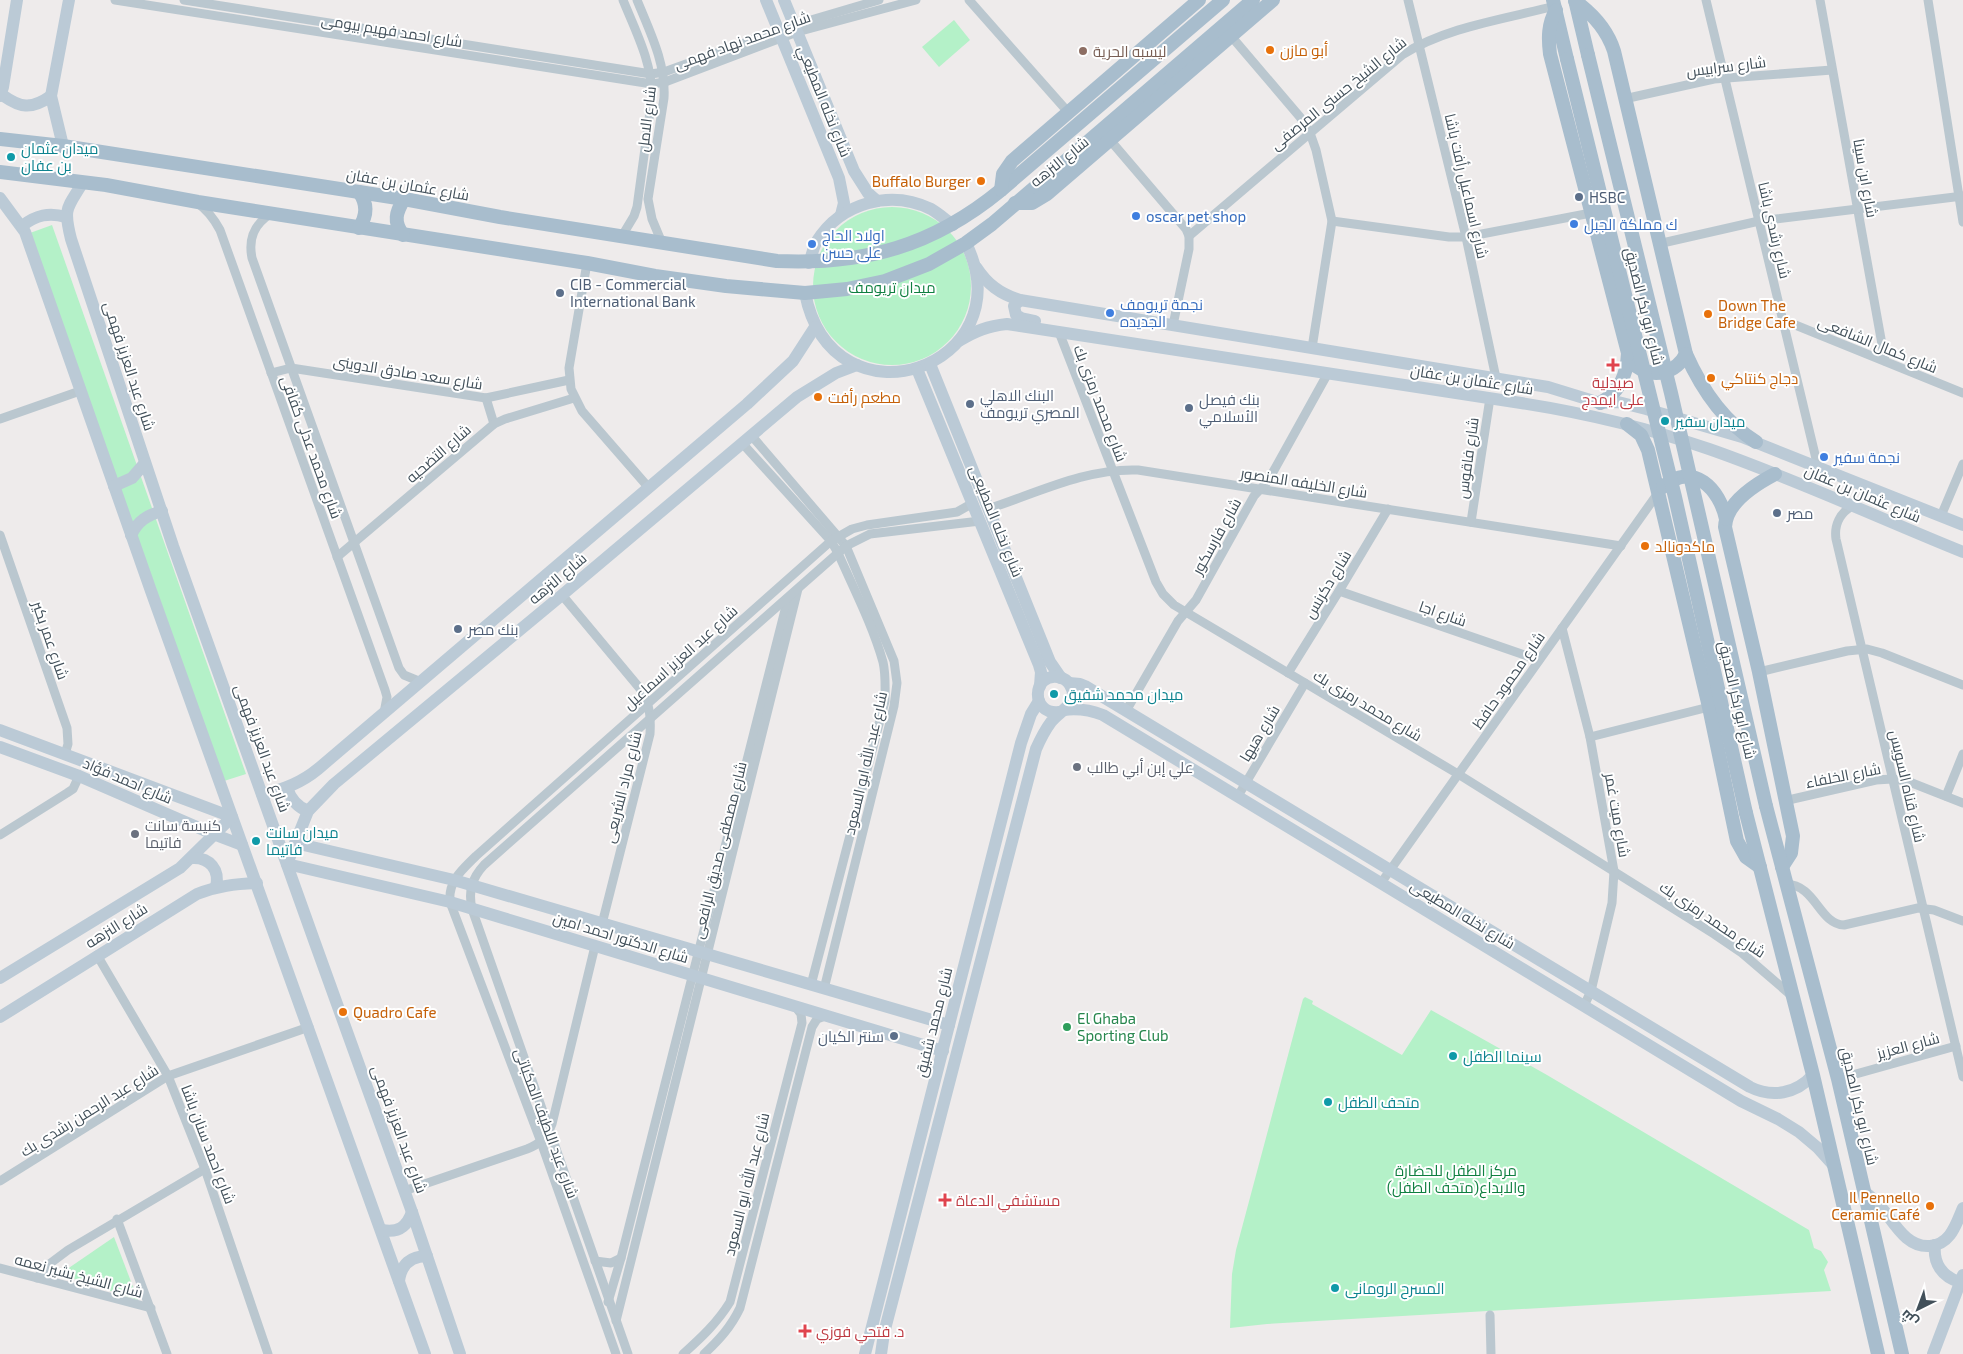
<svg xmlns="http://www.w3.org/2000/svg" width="1963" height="1354" font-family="'Exo 2',Cairo,sans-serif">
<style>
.green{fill:#b4f1c8}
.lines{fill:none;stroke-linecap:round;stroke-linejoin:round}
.street{stroke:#bac7cf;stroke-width:9}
.secondary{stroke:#bbcad6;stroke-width:12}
.primary{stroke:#a8bdcd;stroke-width:14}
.primary-bridge{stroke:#a8bdcd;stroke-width:14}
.food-dot{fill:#e8710a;stroke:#fff;stroke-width:2}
.education-dot{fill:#8d6e63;stroke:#fff;stroke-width:2}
.culture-dot{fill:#0f9aa8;stroke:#fff;stroke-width:2}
.service-dot{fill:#5c6f8a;stroke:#fff;stroke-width:2}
.shop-dot{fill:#3f7fe0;stroke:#fff;stroke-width:2}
.health-dot{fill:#e0444e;stroke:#fff;stroke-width:2}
.worship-dot{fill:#6b7280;stroke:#fff;stroke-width:2}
.leisure-dot{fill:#2e9e5b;stroke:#fff;stroke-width:2}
.labels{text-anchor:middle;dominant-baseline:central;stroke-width:4;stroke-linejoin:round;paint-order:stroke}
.street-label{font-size:15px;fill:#42505a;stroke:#fff}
.food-label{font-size:15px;fill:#c56008;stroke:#fff;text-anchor:start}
.education-label{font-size:15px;fill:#785e54;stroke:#fff;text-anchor:start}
.culture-label{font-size:15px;fill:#0d838f;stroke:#fff;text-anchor:start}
.service-label{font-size:15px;fill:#4e5e75;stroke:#fff;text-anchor:start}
.shop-label{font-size:15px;fill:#366cbe;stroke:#fff;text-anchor:start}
.park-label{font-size:15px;fill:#0f7f40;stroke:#fff}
.health-label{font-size:15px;fill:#be3a42;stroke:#fff;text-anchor:start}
.worship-label{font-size:15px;fill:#5b616d;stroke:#fff;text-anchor:start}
.leisure-label{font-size:15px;fill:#27864d;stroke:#fff;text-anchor:start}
</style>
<rect width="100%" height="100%" fill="#eeebeb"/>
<g class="green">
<polygon points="954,20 970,40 939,67 922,47"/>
<circle cx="892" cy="286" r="79"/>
<polygon points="52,225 246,774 224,781 30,233"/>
<polygon points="1305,997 1313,1001 1312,1004 1402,1055 1431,1010 1547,1075 1809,1230 1814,1248 1821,1251 1828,1262 1824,1270 1831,1291 1267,1324 1230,1328 1232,1274 1236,1250 1303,999"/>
<polygon points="114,1237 138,1300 60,1274"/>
</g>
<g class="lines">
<g class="street">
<polyline points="115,0 652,84 665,82 797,32 916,0"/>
<polyline points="184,0 651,74 664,72 794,25 879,0"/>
<path d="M637 0C650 32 666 63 664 98L648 199 652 219 662 243"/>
<polyline points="969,0 1068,112"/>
<polyline points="1408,0 1466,237 1496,378"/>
<polyline points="1706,0 1818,467"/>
<polyline points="1820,0 1885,361"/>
<polyline points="1928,0 1963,222"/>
<polyline points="1231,36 1300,117 1310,133 1316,150 1332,221 1312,348"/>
<polyline points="1624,99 1714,79 1832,70"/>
<polyline points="1110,140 1186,229 1189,236 1189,249 1173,325"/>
<path d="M197 203C208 210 214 219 220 230L385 690 387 697 384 713"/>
<path d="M272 213C254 224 248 238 252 258L399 668 404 675 421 682"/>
<polyline points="1332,221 1449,237 1466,237 1591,213"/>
<path d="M622 236 634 216 637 207 652 97C652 62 636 32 623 0"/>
<path d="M1189 236 1402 55C1446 27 1505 19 1555 6"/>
<polyline points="1658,244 1759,221 1963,196"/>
<polyline points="587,263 569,368 571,389 582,411 649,488"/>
<polyline points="1783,320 1963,393"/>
<polyline points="1059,332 1156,582 1163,594 1174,605 1458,774 1714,934 1742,953 1792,996"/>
<polyline points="271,373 291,368 486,398 569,380"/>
<polyline points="486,398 494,424"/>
<polyline points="0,419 80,391"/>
<polyline points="751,435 846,546 894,661 897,683 894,706 824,989"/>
<path d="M742 443 831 541 838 553C853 587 873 626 883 662 886 675 885 688 885 701L811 985"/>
<path d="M1852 506C1840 513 1834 525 1836 539L1963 1077"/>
<path d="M988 509C1037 493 1086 468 1138 470L1621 546"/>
<polyline points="1941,516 1963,464"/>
<polyline points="1471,522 1490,398"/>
<polyline points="0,535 67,728 68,744 65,754"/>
<polyline points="337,557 494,424 505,419 574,398"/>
<polyline points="1339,591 1539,660"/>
<path d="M562 595 642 691C650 706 651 717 650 734L602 924"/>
<polyline points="1562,628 1590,737 1614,871 1612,903 1591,991 1584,1006"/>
<polyline points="1759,672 1847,651 1867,649 1882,653 1963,685"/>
<polyline points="1288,673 1339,591 1388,509"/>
<polyline points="1126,711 1178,621 1196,600 1254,496 1268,481 1328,373"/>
<polyline points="1590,737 1709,707"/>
<polyline points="1238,796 1305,683"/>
<polyline points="1946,796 1963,754"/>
<polyline points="1784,801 1876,780 1892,779 1907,781 1963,803"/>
<polyline points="0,835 67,793 73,789 79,776"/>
<polyline points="1381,883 1658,493"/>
<path d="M1786 884C1816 885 1819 924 1844 925L1918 908 1934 910 1963 921"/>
<polyline points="97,955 168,1076 205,1169 268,1354"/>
<polyline points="1838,1079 1956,1046"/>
<polyline points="0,1181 168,1076 309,1027"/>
<path d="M404 1191 527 1149C540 1144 547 1137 552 1124L595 946"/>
<polyline points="117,1219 167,1354"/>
<polyline points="595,1261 611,1263 621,1258"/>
<polyline points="0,1268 151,1308"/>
<polyline points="37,1278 48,1265 68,1250 205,1169"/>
<polyline points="608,1302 621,1258 788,598"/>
<polyline points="1490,1315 1491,1354"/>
<polyline points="616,1321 798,589"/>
<path d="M616 1354 541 1142 450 902C448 881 462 870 476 856L831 541 852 529 867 525 957 512 973 503"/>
<path d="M628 1354 472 909C468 891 472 878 484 865L846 546 870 534 980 521"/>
<path d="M683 1354C701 1338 717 1323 730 1302L802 1023 801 1014 795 1006"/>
<path d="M704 1354C719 1340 731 1327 740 1308L812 1027 817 1019 825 1016"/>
</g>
<g class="secondary">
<polyline points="766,0 839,178 844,203 841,215"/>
<polyline points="784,0 854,171 868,193 877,201"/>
<path d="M1 94C20 108 31 110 51 96"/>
<polyline points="0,96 3,87 17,0"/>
<polyline points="63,146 51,96 69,0"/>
<path d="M83 182C67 209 63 207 71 239L173 546 315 943 412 1212 460 1354"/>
<polyline points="0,198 25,232 151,591 425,1354"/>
<path d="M22 226C36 215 49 212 66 217"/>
<path d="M809 263C812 256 813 247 817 241 841 203 890 189 931 209 938 213 946 220 953 225"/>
<path d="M976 267C987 284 1000 294 1020 300L1548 387 1600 403 1618 402 1646 409 1742 437 1963 525"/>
<path d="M805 293C833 434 1026 367 966 243"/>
<polyline points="1020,300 1014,306 1016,315 1021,318 1035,321"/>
<path d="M959 341C975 331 988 326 1007 324L1521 403C1585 413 1648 428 1709 449 1795 479 1879 518 1963 552"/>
<polyline points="930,364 1050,662 1061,678"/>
<polyline points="857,365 836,373 797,397 562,595 334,784 308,811 287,864 450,902 943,1051"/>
<polyline points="917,369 1039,665 1041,672 1040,686"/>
<polyline points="114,486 132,478 145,463"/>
<path d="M131 535C138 521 147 515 162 511"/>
<path d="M1069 683 1080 684 1085 686 1750 1087C1772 1098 1796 1094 1813 1075"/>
<path d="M1064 710C1079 708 1090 710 1103 715L1741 1101 1778 1119 1799 1132 1818 1148 1835 1167"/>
<polyline points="0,730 232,817 180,868 0,978"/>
<polyline points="0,747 79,776 213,834 242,845"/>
<path d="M287 788C291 800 297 807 308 811"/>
<path d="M262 794C284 790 301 783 318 769L747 404 793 361 815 327"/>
<polyline points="295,843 454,880 949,1025"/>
<path d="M192 858C210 857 220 870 216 887"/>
<path d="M0 1017 197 894C217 886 235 884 257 883"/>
<path d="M1863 1191C1870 1196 1876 1201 1881 1207 1894 1222 1906 1248 1930 1246 1951 1244 1956 1224 1963 1208"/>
<path d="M382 1230C398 1233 407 1227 412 1212"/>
<path d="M1935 1245C1933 1263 1942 1277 1960 1282"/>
<path d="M399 1281C401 1264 411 1256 427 1256"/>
<polyline points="865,1354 1021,743 1031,714 1039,701"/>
<path d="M881 1354 884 1333 1036 749C1040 740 1045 730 1051 722 1059 711 1081 703 1070 685 1068 681 1063 678 1058 677 1032 673 1030 715 1059 712"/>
<polyline points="1933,1354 1963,1275"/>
</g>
<g class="primary">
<polyline points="1553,0 1567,59"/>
<polyline points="1575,0 1588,55"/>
<path d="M1575 1C1593 14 1607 29 1614 51L1686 354C1701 388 1723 421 1756 442"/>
<path d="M1556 10C1548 24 1548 38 1550 54L1628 353C1627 375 1620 392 1600 403"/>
<path d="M0 139 63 146 404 199 500 217 777 261C865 265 933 246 1001 190L1223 0"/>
<polyline points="0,172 106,185 198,202 587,263 655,276 726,286 805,293 847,289 885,281 929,264 966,243 992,224 1253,0"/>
<polyline points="1001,190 1003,174 1012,161 1199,0"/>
<polyline points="1015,203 1032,203 1047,194 1273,0"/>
<path d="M359 228C367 216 368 204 359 192"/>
<path d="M403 235C393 222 396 212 404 199"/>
<path d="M1636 366C1654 379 1676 373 1686 354"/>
<polyline points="1627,424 1641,435 1648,450 1709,707 1737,841 1746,857 1760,867"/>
<path d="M1775 474C1756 484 1726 503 1725 527L1759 672 1793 836 1791 853 1782 867"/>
<path d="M1663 487C1693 460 1720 490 1726 519"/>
<polyline points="1766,806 1838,1079 1902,1354"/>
<polyline points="1746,813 1813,1075 1878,1354"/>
</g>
<g class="primary-bridge">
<polyline points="1588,55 1671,393 1766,806"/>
<polyline points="1567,59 1675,497 1746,813"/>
</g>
</g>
<g class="food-dot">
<circle cx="1270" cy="50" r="5"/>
<circle cx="981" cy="181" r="5"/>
<circle cx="1708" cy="314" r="5"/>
<circle cx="1711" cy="378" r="5"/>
<circle cx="818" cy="397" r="5"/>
<circle cx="1645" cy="546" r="5"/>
<circle cx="343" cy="1012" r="5"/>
<circle cx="1930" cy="1206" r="5"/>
</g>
<circle class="education-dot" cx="1083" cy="51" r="5"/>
<g class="culture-dot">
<circle cx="11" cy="157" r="5"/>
<circle cx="1665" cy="421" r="5"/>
<circle cx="1054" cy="694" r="5"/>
<circle cx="256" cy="841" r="5"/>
<circle cx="1453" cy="1056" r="5"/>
<circle cx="1328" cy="1102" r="5"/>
<circle cx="1335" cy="1288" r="5"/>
</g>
<g class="service-dot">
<circle cx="1579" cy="197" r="5"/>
<circle cx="560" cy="293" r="5"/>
<circle cx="970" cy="404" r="5"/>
<circle cx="1189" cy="408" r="5"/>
<circle cx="1777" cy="513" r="5"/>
<circle cx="458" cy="629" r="5"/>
<circle cx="894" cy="1036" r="5"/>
</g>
<g class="shop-dot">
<circle cx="1136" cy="216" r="5"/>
<circle cx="1574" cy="224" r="5"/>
<circle cx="812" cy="244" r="5"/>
<circle cx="1110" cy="313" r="5"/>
<circle cx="1824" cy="457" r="5"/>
</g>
<g class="health-dot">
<path d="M1610.5 357.5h5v5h5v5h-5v5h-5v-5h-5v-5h5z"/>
<path d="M942.5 1192.5h5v5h5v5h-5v5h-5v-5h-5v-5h5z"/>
<path d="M802.5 1323.5h5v5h5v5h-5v5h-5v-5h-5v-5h5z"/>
</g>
<g class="worship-dot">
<circle cx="1077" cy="767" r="5"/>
<circle cx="135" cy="834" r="5"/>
</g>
<circle class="leisure-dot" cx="1067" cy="1027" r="5"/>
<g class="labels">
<g class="street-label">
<text transform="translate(392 30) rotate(9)">شارع احمد فهيم بيومى</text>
<text transform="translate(742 40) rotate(-20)">شارع محمد نهاد فهمى</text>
<text transform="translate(1726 66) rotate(-7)">شارع سرابيس</text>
<text transform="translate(1338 93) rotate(-39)">شارع الشيخ حسنى المرصفى</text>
<text transform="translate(825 101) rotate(68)">شارع نخله المطيعي</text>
<text transform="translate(646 119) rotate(-83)">شارع الامل</text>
<text transform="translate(1059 161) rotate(-39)">شارع النزهه</text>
<text transform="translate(1866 178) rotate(80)">شارع ابن سينا</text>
<text transform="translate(408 184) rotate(10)">شارع عثمان بن عفان</text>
<text transform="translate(1467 186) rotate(77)">شارع اسماعيل رأفت باشا</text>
<text transform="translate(1775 230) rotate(77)">شارع رشدى باشا</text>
<text transform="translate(1645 306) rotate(76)">شارع ابو بكر الصديق</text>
<text transform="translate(1878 344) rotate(22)">شارع كمال الشافعى</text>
<text transform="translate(130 366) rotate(72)">شارع عبد العزيز فهمى</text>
<text transform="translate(408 372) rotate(9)">شارع سعد صادق الدوينى</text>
<text transform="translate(1472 379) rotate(9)">شارع عثمان بن عفان</text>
<text transform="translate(1101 403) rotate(69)">شارع محمد رمزى بك</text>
<text transform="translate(312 447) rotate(70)">شارع محمد عدلى كفافى</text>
<text transform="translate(438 453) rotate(-41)">شارع التضحيه</text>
<text transform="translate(1467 458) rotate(-82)">شارع فاقوس</text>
<text transform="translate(1304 482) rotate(9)">شارع الخليفه المنصور</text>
<text transform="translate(1863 493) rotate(23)">شارع عثمان بن عفان</text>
<text transform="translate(997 521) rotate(68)">شارع نخله المطيعى</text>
<text transform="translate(1216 536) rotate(-61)">شارع فارسكور</text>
<text transform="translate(557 578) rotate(-40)">شارع النزهه</text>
<text transform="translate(1327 584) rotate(-59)">شارع دكرنس</text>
<text transform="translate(1443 613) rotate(19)">شارع اجا</text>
<text transform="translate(51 640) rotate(71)">شارع عمر بكير</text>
<text transform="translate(680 657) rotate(-42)">شارع عبد العزيز اسماعيل</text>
<text transform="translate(1508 680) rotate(-55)">شارع محمود حافظ</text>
<text transform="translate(1738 700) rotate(77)">شارع ابو بكر الصديق</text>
<text transform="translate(1368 705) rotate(31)">شارع محمد رمزى بك</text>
<text transform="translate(1259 733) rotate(-59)">شارع هيها</text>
<text transform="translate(263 748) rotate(70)">شارع عبد العزيز فهمى</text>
<text transform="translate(865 763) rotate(-77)">شارع عبد الله ابو السعود</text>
<text transform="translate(1843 775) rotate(-11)">شارع الخلفاء</text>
<text transform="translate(128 780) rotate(23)">شارع احمد فؤاد</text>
<text transform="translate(1908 786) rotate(77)">شارع قناه السويس</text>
<text transform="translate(622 787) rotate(-76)">شارع مراد الشريعى</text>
<text transform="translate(1618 815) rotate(80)">شارع ميت غمر</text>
<text transform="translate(719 850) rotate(-76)">شارع مصطفى صديق الرافعى</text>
<text transform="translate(1463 914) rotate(31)">شارع نخله المطيعى</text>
<text transform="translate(1713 919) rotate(34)">شارع محمد رمزى بك</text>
<text transform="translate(116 925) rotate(-32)">شارع النزهه</text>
<text transform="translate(621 937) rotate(17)">شارع الدكتور احمد امين</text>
<text transform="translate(933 1022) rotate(-76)">شارع محمد شفيق</text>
<text transform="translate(1908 1045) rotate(-15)">شارع العزيز</text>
<text transform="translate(1860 1106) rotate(77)">شارع ابو بكر الصديق</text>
<text transform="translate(89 1110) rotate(-32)">شارع عبد الرحمن رشدى بك</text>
<text transform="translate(547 1123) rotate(70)">شارع عبد اللطيف المكباتى</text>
<text transform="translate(400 1129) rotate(70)">شارع عبد العزيز فهمى</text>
<text transform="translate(209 1144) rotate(69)">شارع احمد سنان باشا</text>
<text transform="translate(746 1184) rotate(-76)">شارع عبد الله ابو السعود</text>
<text transform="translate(79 1275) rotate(15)">شارع الشيخ بشير نعمه</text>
</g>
<g class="food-label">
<text x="1280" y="50">أبو مازن</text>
<text x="971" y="181" text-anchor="end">Buffalo Burger</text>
<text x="1718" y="305">Down The<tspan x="1718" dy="17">Bridge Cafe</tspan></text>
<text x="1721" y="378">دجاج كنتاكي</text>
<text x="828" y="397">مطعم رأفت</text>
<text x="1655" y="546">ماكدونالد</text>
<text x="353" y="1012">Quadro Cafe</text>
<text x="1920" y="1197" text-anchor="end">Il Pennello<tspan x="1920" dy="17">Ceramic Café</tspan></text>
</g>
<g class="education-label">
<text x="1093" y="51">ليسبه الحرية</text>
</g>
<g class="culture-label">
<text x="21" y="148">ميدان عثمان<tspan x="21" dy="17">بن عفان</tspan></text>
<text x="1675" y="421">ميدان سفير</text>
<text x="1064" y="694">ميدان محمد شفيق</text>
<text x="266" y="832">ميدان سانت<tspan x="266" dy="17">فاتيما</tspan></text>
<text x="1463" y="1056">سينما الطفل</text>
<text x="1338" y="1102">متحف الطفل</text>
<text x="1345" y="1288">المسرح الرومانى</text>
</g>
<g class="service-label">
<text x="1589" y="197">HSBC</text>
<text x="570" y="284">CIB - Commercial<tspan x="570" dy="17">International Bank</tspan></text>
<text x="980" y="395">البنك الاهلي<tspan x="980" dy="17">المصري تريومف</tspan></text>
<text x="1199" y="399">بنك فيصل<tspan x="1199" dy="17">الأسلامي</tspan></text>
<text x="1787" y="513">مصر</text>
<text x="468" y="629">بنك مصر</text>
<text x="884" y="1036" text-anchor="end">سنتر الكيان</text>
</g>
<g class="shop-label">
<text x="1146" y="216">oscar pet shop</text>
<text x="1584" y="224">ك مملكة الجبل</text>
<text x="822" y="235">اولاد الحاج<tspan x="822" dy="17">على حسن</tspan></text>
<text x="1120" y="304">نجمة تريومف<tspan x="1120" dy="17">الجديده</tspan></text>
<text x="1834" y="457">نجمة سفير</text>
</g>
<g class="park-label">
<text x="892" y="287">ميدان تريومف</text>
<text x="1456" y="1170">مركز الطفل للحضارة<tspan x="1456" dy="17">والابداع(متحف الطفل)</tspan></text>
</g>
<g class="health-label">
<text x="1613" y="382" text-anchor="middle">صيدلية<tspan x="1613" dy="17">على ايمدج</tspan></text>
<text x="956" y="1200">مستشفي الدعاة</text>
<text x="816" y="1331">د. فتحي فوزي</text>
</g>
<g class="worship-label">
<text x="1087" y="767">علي إبن أبي طالب</text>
<text x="145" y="825">كنيسة سانت<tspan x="145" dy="17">فاتيما</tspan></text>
</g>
<g class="leisure-label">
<text x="1077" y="1018">El Ghaba<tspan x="1077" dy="17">Sporting Club</tspan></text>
</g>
</g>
<g transform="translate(1918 1309) rotate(222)" stroke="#ffffff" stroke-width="4" paint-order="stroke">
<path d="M0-4L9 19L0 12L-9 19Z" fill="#42505a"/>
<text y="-8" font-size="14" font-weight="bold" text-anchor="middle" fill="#42505a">ش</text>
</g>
</svg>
